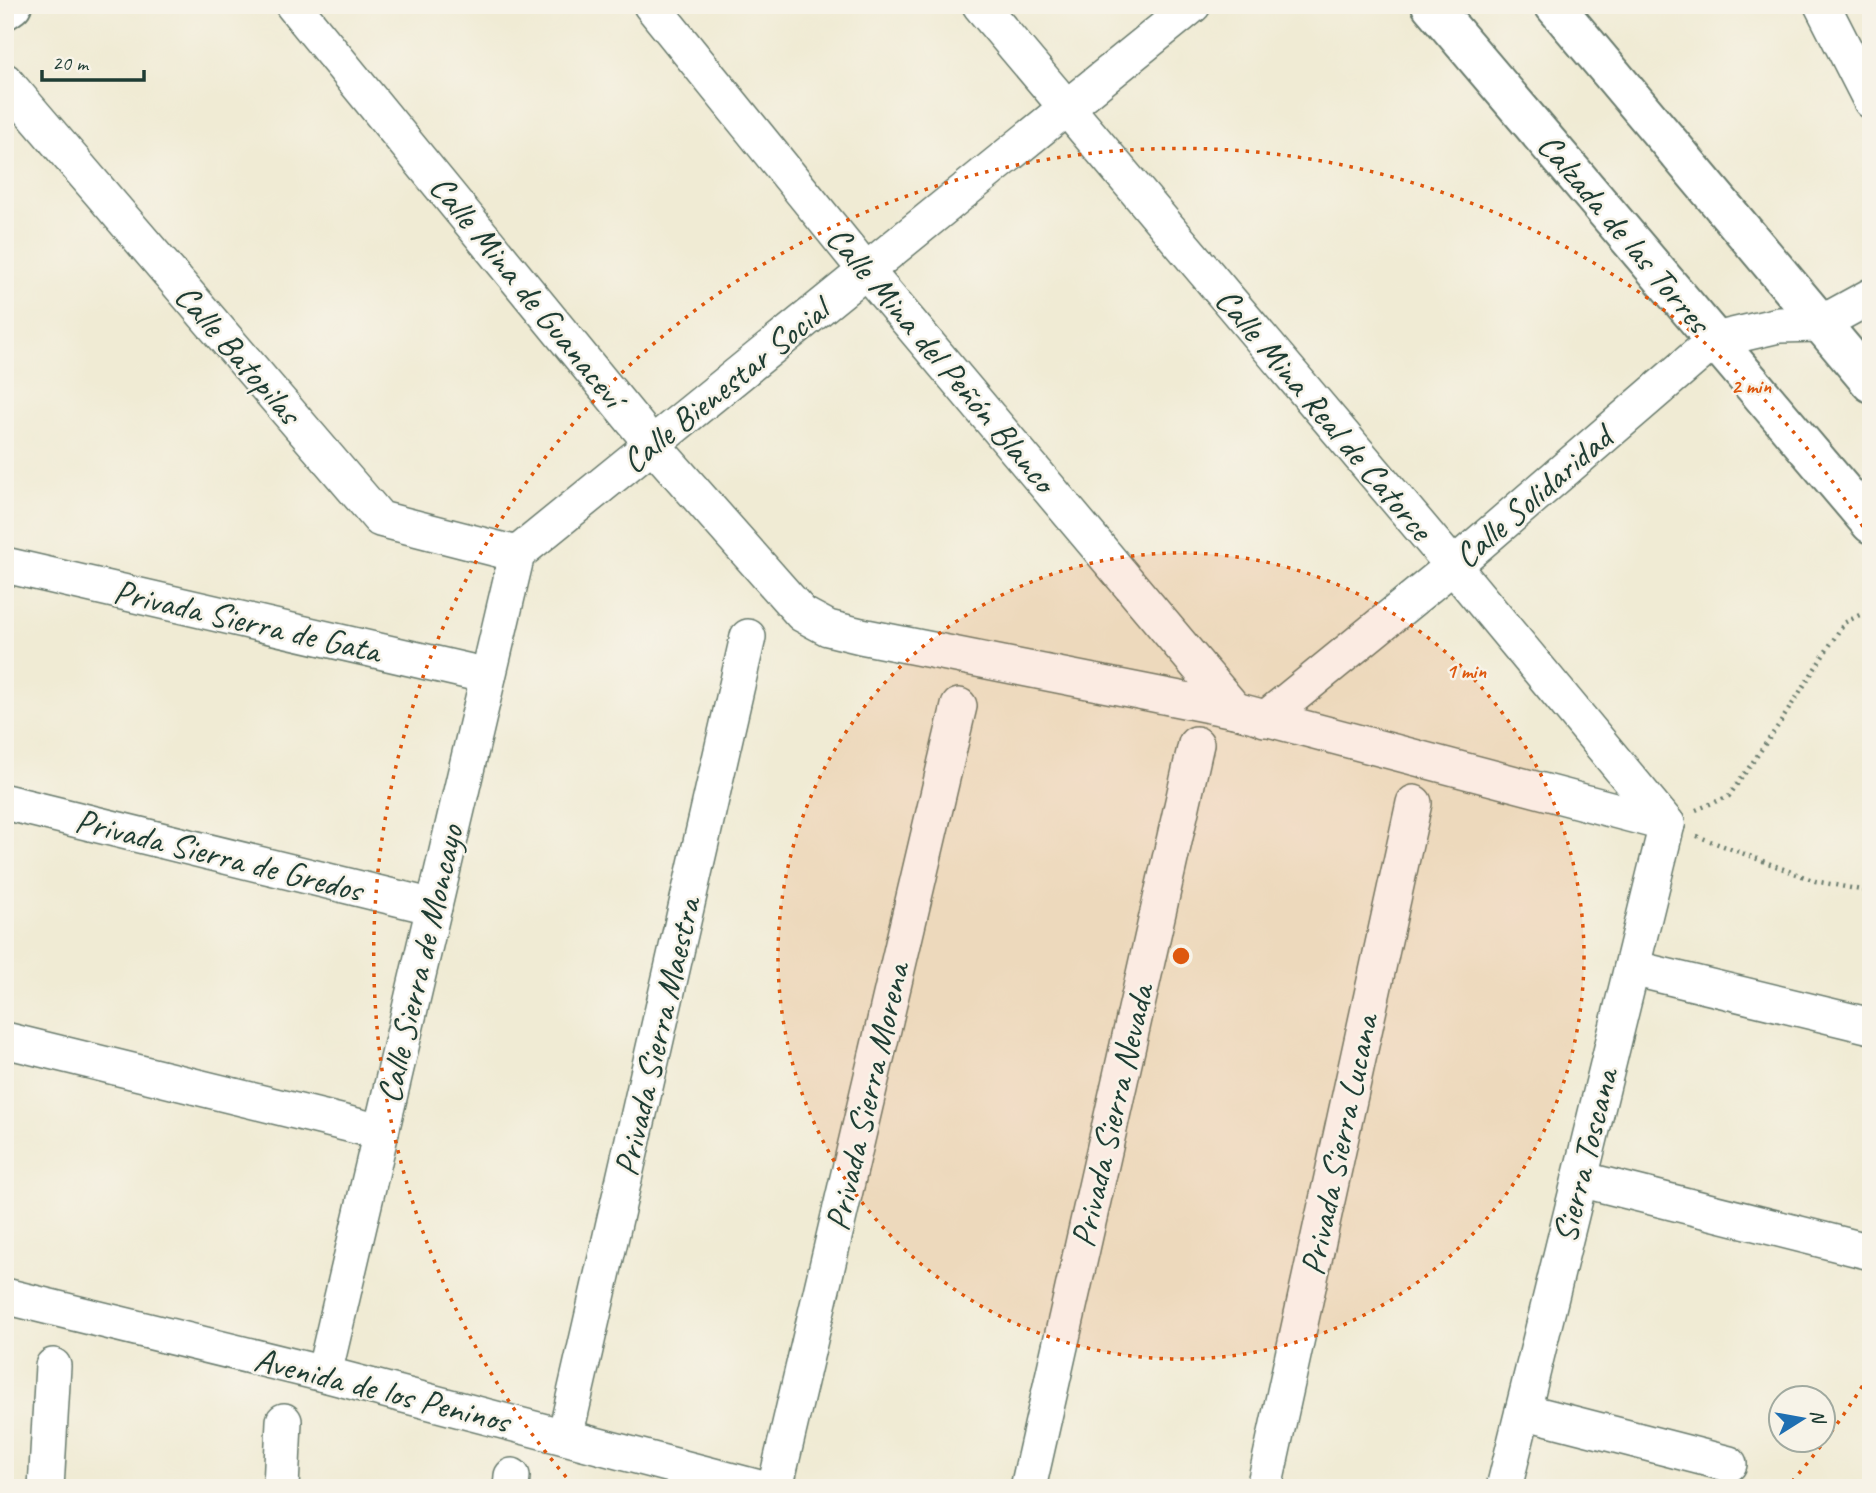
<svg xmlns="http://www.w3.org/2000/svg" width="1876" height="1493" font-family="Caveat,sans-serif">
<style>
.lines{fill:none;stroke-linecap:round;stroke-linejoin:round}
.minor-casing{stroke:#687a6c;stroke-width:38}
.tertiary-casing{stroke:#687a6c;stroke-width:42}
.primary-casing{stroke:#687a6c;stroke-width:42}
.path{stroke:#687a6c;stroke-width:4.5;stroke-dasharray:2 5;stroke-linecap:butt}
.minor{stroke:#fff;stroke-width:35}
.tertiary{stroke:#fff;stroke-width:38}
.primary{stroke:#fff;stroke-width:38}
.ring{fill:none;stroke:#de580e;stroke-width:3.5;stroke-dasharray:3.5 7}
.labels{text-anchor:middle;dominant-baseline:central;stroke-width:5;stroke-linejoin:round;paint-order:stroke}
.street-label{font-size:35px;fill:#1f3d34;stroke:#f7f3e8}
.centre{fill:#de580e;stroke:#f7f3e8;stroke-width:3.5}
.ring-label{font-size:21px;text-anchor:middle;font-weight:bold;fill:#de580e;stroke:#f7f3e8;stroke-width:5;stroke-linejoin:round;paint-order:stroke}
</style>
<rect width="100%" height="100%" fill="#f7f3e8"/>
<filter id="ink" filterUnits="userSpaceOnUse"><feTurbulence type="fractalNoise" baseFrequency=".0143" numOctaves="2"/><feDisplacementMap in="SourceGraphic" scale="14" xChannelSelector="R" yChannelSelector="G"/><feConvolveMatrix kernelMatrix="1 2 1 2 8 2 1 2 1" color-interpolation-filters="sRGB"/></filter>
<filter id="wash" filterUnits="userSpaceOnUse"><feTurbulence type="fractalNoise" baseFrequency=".00686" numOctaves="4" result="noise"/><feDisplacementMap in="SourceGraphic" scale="28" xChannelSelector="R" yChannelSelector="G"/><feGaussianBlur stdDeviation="1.57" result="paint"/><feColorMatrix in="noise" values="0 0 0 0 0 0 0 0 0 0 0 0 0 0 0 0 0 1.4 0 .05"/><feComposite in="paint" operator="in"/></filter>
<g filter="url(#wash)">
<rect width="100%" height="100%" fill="#f0ebd4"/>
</g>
<g filter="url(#ink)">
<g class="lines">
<g class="minor-casing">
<g id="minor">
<polyline points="293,5 652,444 802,614 828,628 861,636 1235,710 1667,824"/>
<polyline points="651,5 867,272 1235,710"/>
<polyline points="980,5 1453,566 1667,824"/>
<polyline points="1822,5 1871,101"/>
<polyline points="5,81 380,519 517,554"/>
<polyline points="517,554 1193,5"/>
<polyline points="5,565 488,676"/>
<polyline points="1265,719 1453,566 1715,340 1779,325 1820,324 1871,296"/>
<polyline points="5,802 434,907"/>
<polyline points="1632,968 1871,1026"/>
<polyline points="5,1040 381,1132"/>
<polyline points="1580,1179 1871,1252"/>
<polyline points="5,1296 324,1374 759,1488"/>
<polyline points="324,1374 517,554"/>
<polyline points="1523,1411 1729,1464"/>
<polyline points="565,1437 748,637"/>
<polyline points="46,1488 53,1366"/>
<polyline points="281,1488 284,1421"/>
<polyline points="511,1488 512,1476"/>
<polyline points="775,1488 959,706"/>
<polyline points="1028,1488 1196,744"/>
<polyline points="1264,1488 1414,803"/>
<polyline points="1504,1488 1667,824"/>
</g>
</g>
<g class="tertiary-casing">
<g id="tertiary">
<polyline points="1431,5 1871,524"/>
<polyline points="1554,5 1871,383"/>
</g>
</g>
<g class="primary-casing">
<polyline id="primary" points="5,10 12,5"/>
</g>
<g class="path">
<polyline points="1696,810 1729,796 1780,723 1844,623 1871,609"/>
<polyline points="1697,836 1815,881 1871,892"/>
</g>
<use href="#minor" class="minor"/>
<use href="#tertiary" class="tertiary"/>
<use href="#primary" class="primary"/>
</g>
</g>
<circle cx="1181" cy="956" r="403" fill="#de580e" fill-opacity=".12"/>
<g class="ring">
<circle cx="1181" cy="956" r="403"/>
<path d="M1868 1377A806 806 0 0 1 1789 1485M573 1485A806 806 0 1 1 1868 535"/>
</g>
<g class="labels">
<g class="street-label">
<text transform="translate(1624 233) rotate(50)">Calzada de las Torres</text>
<text transform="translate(527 291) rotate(51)">Calle Mina de Guanaceví</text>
<text transform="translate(238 354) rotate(49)">Calle Batopilas</text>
<text transform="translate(941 359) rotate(50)">Calle Mina del Peñón Blanco</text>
<text transform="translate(725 386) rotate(-39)">Calle Bienestar Social</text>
<text transform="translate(1324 414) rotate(50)">Calle Mina Real de Catorce</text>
<text transform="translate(1533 497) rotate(-41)">Calle Solidaridad</text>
<text transform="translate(247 621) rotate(13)">Privada Sierra de Gata</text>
<text transform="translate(219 855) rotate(14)">Privada Sierra de Gredos</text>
<text transform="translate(420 964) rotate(-77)">Calle Sierra de Moncayo</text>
<text transform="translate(657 1037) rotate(-77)">Privada Sierra Maestra</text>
<text transform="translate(867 1097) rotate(-77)">Privada Sierra Morena</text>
<text transform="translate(1112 1116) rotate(-77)">Privada Sierra Nevada</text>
<text transform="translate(1339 1145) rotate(-78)">Privada Sierra Lucana</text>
<text transform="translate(1585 1156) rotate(-76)">Sierra Toscana</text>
<text transform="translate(382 1390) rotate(14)">Avenida de los Peninos</text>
</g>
</g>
<circle cx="1181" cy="956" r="10" class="centre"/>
<g class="ring-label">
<text x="1751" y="393">2 min</text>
<text x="1466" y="678">1 min</text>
</g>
<rect width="1876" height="1493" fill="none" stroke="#f7f3e8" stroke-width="28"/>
<g transform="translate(1802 1419) rotate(79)"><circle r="33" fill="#f7f3e8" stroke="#a1aaa0" stroke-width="2"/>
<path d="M0-5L12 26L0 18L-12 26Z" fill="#1f6fb2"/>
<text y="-10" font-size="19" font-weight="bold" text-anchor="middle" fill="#1f3d34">N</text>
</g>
<path d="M42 70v10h102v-10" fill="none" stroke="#1f3d34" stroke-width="3.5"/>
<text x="52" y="70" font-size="21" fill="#1f3d34" stroke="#f7f3e8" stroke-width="5" paint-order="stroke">20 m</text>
</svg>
